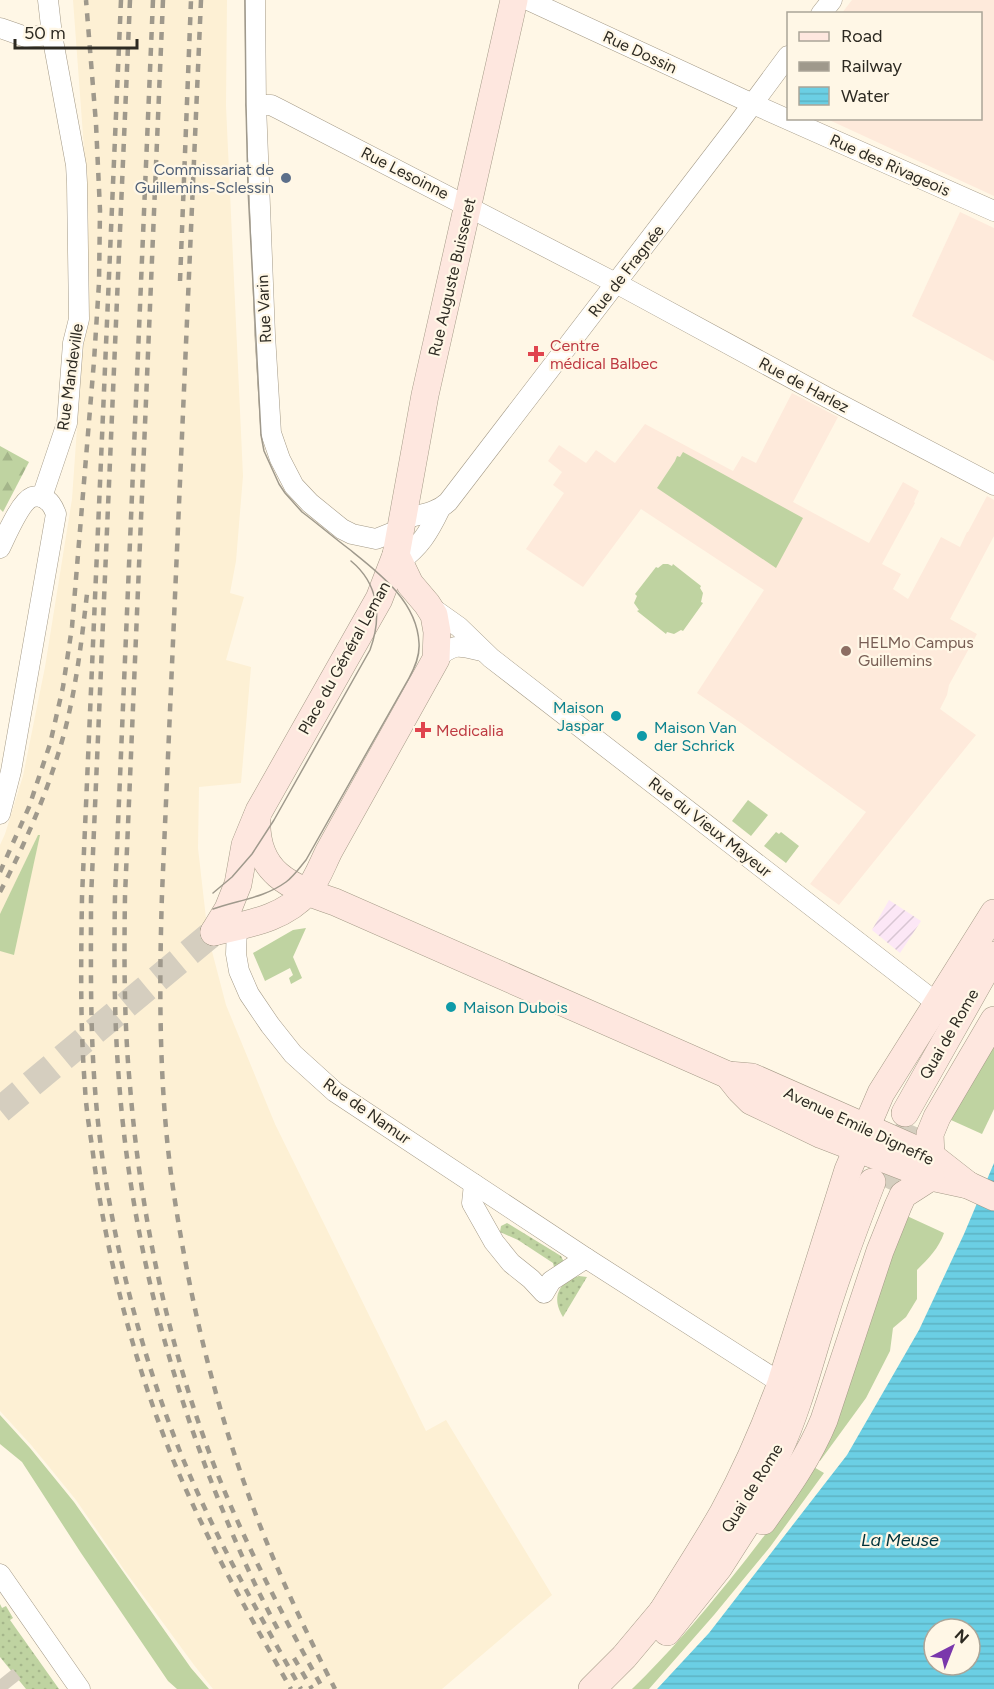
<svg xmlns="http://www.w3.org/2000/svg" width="994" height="1689" font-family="Figtree,sans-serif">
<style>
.built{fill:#fdf0d4}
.industrial{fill:url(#industrial-furrows)}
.education{fill:#feeadb}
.grass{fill:#bfd3a1}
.forest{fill:url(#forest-firs)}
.park{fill:url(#park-dots)}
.water{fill:url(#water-rules);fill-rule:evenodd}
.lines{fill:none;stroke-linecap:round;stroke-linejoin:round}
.secondary-tunnel{stroke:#d5cebf;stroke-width:27;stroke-dasharray:27 14;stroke-linecap:butt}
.highway-tunnel{stroke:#d5cebf;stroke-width:33;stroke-dasharray:33 16;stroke-linecap:butt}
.street-casing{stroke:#a49a87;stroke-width:21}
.secondary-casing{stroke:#a49a87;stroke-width:28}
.street{stroke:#fff;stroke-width:20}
.secondary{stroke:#fee7df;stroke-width:27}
.tram{stroke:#9f998c;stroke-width:1.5}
.rail{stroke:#9f998c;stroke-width:4.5;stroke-dasharray:8 8;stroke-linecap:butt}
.service-dot{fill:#5c6f8a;stroke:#fff7e6;stroke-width:2}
.health-dot{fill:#e0444e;stroke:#fff7e6;stroke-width:2}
.education-dot{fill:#8d6e63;stroke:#fff7e6;stroke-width:2}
.culture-dot{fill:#0f9aa8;stroke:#fff7e6;stroke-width:2}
.labels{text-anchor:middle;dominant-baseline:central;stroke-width:4.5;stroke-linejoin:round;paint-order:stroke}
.street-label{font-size:16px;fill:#2d2a22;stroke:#fff7e6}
.service-label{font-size:16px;fill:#4e5e75;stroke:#fff7e6;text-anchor:end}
.health-label{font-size:16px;fill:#be3a42;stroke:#fff7e6;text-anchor:start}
.education-label{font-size:16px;fill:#785e54;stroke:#fff7e6;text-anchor:start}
.culture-label{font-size:16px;fill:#0d838f;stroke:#fff7e6;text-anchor:start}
.water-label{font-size:18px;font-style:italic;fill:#00333c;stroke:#fff7e6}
</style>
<defs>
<pattern id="industrial-furrows" width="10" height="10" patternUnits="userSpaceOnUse" patternTransform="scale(1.5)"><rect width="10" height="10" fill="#fce7f6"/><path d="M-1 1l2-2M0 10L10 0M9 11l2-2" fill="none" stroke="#d8c6d3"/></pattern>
<pattern id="forest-firs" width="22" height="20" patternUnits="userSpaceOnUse" patternTransform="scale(1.5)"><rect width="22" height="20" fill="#bfd3a1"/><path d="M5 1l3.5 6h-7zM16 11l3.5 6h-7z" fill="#a4b58a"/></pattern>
<pattern id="park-dots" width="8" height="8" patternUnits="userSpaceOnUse" patternTransform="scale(1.5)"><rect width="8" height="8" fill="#bfd3a1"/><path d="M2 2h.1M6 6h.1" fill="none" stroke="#a4b58a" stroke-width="1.8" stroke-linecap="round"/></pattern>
<pattern id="water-rules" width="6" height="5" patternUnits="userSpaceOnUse" patternTransform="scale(1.5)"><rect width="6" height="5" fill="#6bcfe4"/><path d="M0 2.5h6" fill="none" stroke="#5db2c3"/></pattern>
</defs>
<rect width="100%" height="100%" fill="#fff7e6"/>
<polygon class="built" points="73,0 227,0 226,106 243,476 236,561 230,593 244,597 226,660 251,667 241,783 199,787 198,848 208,936 226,1005 275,1124 426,1431 446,1420 552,1595 442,1689 213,1689 194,1665 125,1571 76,1500 32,1446 0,1411 0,845 5,834 23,776 45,667 72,499 83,343 87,260 86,176"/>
<polygon class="industrial" points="889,900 921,921 900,953 872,930"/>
<g class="education">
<polygon points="852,0 994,0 994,196 827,119 980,118 980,14 842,13"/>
<polygon points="960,212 994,228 994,361 912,316"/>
<polygon points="792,393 838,417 793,502 869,543 903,482 919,491 914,502 915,503 882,564 901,574 893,589 908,599 941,537 960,547 967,532 968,532 987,496 994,500 994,536 950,619 977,634 949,685 947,695 940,709 976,735 839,905 810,884 866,812 741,723 697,693 764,590 641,509 583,587 526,549 564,493 553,485 562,472 548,461 559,445 586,463 596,450 615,463 645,424 733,471 742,456 756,463"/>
</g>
<g class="grass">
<polygon points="683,452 803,518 776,568 657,488 675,461 677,456 680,457"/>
<polygon points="663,564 668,564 672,566 673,564 701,586 700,588 703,593 701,602 703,603 683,631 681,630 674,634 667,632 666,634 637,611 639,610 634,603 637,596 635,594 656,567 658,568"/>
<polygon points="748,800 768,815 751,836 732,821"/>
<polygon points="776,832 779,834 781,832 799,846 786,863 764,846"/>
<polygon points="38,835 40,835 14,955 0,951 0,914"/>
<polygon points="306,928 293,957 302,978 291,984 289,978 293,975 290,968 265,981 253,953 293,930"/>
<polygon points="994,1044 994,1109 982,1134 951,1120"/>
<path d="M907 1216 944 1233C939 1248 928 1259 917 1270V1299L906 1317 893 1328 890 1351 866 1398 820 1461 818 1457Z"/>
<polygon points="0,1415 30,1448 74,1502 191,1668 209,1689 177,1689 168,1681 81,1553 22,1462 0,1444"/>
<path d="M812 1466 824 1473 770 1547 714 1615 649 1689H632C666 1656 698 1619 728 1582 758 1545 787 1507 812 1466Z"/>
</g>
<polygon class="forest" points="0,446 29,462 3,512 0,509"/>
<g class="park">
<polygon points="507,1223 561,1256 564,1262 557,1268 554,1267 553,1263 518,1240 500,1232 501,1226"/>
<path d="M579 1276 587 1277 563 1317C551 1298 558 1282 579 1276Z"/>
<polygon points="0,1604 2,1608 6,1606 13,1618 10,1620 59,1689 26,1689 0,1657"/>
</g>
<path class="water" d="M994 1163V1689H657L709 1633 847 1455 919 1330 964 1234ZM934 1629H970V1665H934Z"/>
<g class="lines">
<g class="secondary-tunnel">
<polyline points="0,1110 214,932"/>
<polyline points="882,1186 914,1117"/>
</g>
<polyline class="highway-tunnel" points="0,1679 8,1689"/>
<g class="street-casing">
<g id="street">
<polyline points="255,0 256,105 265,335 271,433 280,459 294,486 310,503 342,529 352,534 376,539 401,529"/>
<polyline points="528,0 753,104 994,211"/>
<polyline points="821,14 832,0"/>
<polyline points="0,28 26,37 52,35"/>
<polyline points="256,105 271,105 279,109 627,289 828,398 994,485"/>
<polyline points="42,497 67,423 73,343 79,319 77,183 76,165 52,35 48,0"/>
<path d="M403 519C419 514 435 514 448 502L737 125 788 56"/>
<path d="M0 548C6 536 20 502 32 497 36 496 38 496 42 497"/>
<path d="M399 562C420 547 429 532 440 509"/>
<polyline points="428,605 459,627 491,658 938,1004"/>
<path d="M436 659C455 642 459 646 482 651"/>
<path d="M0 814 11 771 56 514C53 506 50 501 42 497"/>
<polyline points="237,927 236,954 239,971 249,994 270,1025 293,1054 335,1092 586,1258 781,1383"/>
<polyline points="474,1184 472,1203 494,1242 511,1263 531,1279 544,1293 551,1281 586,1258"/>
<polyline points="0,1574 80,1689"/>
</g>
</g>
<g class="secondary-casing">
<g id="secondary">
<path d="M257 817C254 873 290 887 335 902L728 1075 752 1077 931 1156 968 1185"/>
<polyline points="214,932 228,909 238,884 245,845 259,811 379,599 396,555 425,395 514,0"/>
<path d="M214 932C247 924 284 919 307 892 317 880 322 865 329 851L436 659 437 632 434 615 427 604 410 584 396 555"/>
<polyline points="728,1075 740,1090 751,1101 822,1135 931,1177 968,1185 994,1197"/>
<polyline points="905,1113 994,955"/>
<polyline points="931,1156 930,1134 937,1117 994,1020"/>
<path d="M742 1509C754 1490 769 1471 779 1450 798 1408 809 1364 823 1320 837 1274 854 1228 872 1182"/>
<path d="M763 1521C786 1489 809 1457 824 1420L880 1251 898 1206 903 1195 931 1177"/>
<path d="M660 1615C681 1581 703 1548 723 1513 746 1471 765 1427 781 1383L848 1170 881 1093 994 913"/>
<polyline points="667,1632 719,1567 765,1495"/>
<polyline points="592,1689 624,1657 671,1601"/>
</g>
</g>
<use href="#street" class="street"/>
<use href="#secondary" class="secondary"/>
<g class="tram">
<path d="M213 893 232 877 252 854 274 820 370 650C382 617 379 584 351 561"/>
<path d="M213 909C238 900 264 898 286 882 294 876 300 867 306 860L409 678C415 667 420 656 419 643 417 601 379 573 349 549 333 537 318 524 302 512L285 493 279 484 264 451 261 435 248 189 246 105 245 0"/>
</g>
<g class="rail">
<path d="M121 0 82 897C81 961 80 1023 85 1088 86 1107 89 1127 92 1146 105 1252 134 1364 174 1462 207 1541 249 1615 291 1689"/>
<path d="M130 0 91 899C91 963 90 1026 95 1089 104 1211 137 1346 183 1459 216 1539 259 1614 301 1689"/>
<path d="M153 0 115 895C114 957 114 1019 119 1081 130 1229 167 1375 223 1511 240 1553 259 1595 281 1635"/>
<path d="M163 0 125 896C124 959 124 1023 130 1086 140 1210 166 1336 209 1452 240 1535 281 1612 323 1689"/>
<path d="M201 0 162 894C159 988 159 1082 171 1174 188 1296 217 1418 263 1533 284 1586 309 1638 335 1689"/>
<polyline points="180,281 191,0"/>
<polyline points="0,872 29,807 50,744 63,687 72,627 94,361 99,283 100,210 96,124 86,0"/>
<path d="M0 892C24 846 45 798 60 748 75 698 81 646 87 594"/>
<polyline points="294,1658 312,1689"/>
</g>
</g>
<circle class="service-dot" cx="286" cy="178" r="6"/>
<g class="health-dot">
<path d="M533 345h6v6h6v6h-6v6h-6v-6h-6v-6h6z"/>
<path d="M420 721h6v6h6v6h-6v6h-6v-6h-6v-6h6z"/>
</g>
<circle class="education-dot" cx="846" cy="651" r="6"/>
<g class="culture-dot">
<circle cx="616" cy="716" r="6"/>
<circle cx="642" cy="736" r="6"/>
<circle cx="451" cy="1007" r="6"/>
</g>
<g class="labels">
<g class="street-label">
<text transform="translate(640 52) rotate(25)">Rue Dossin</text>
<text transform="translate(890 165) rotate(24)">Rue des Rivageois</text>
<text transform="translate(405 173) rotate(27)">Rue Lesoinne</text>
<text transform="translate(626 271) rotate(-52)">Rue de Fragnée</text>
<text transform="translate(452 277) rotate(-77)">Rue Auguste Buisseret</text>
<text transform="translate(264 309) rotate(-93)">Rue Varin</text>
<text transform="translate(70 377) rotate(-82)">Rue Mandeville</text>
<text transform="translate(804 385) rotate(28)">Rue de Harlez</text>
<text transform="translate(344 658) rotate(-61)">Place du Général Leman</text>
<text transform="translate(710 827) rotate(38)">Rue du Vieux Mayeur</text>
<text transform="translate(949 1034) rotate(-60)">Quai de Rome</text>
<text transform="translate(367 1111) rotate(35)">Rue de Namur</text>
<text transform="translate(859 1126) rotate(25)">Avenue Emile Digneffe</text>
<text transform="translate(752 1488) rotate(-58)">Quai de Rome</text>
</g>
<g class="service-label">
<text x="274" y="169">Commissariat de<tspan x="274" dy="18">Guillemins-Sclessin</tspan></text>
</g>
<g class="health-label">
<text x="550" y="345">Centre<tspan x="550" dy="18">médical Balbec</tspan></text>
<text x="436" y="730">Medicalia</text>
</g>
<g class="education-label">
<text x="858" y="642">HELMo Campus<tspan x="858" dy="18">Guillemins</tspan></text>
</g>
<g class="culture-label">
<text x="604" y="707" text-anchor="end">Maison<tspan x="604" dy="18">Jaspar</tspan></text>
<text x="654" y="727">Maison Van<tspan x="654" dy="18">der Schrick</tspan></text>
<text x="463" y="1007">Maison Dubois</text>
</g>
<g class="water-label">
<text x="900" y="1540">La Meuse</text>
</g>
</g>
<rect x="787" y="12" width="195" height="108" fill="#fff7e6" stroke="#aba598" stroke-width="1.5"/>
<rect x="799" y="32" width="30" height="9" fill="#fee7df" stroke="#aba598" stroke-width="1.5"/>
<text x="841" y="42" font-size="18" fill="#2d2a22">Road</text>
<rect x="799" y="62" width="30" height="9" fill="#9f998c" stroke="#aba598" stroke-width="1.5"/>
<text x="841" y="72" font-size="18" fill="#2d2a22">Railway</text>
<rect x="799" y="87" width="30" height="18" fill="url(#water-rules)" stroke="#aba598" stroke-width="1.5"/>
<text x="841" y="102" font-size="18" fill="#2d2a22">Water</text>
<g transform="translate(952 1647) rotate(42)"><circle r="28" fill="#fff7e6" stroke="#aba598" stroke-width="1.5"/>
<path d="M0-4.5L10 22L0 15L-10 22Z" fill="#7a37ac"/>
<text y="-9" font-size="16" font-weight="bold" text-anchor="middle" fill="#2d2a22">N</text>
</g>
<path d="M15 39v9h122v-9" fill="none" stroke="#2d2a22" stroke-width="3"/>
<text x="24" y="39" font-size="18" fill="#2d2a22" stroke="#fff7e6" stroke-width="4.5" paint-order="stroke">50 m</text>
</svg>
